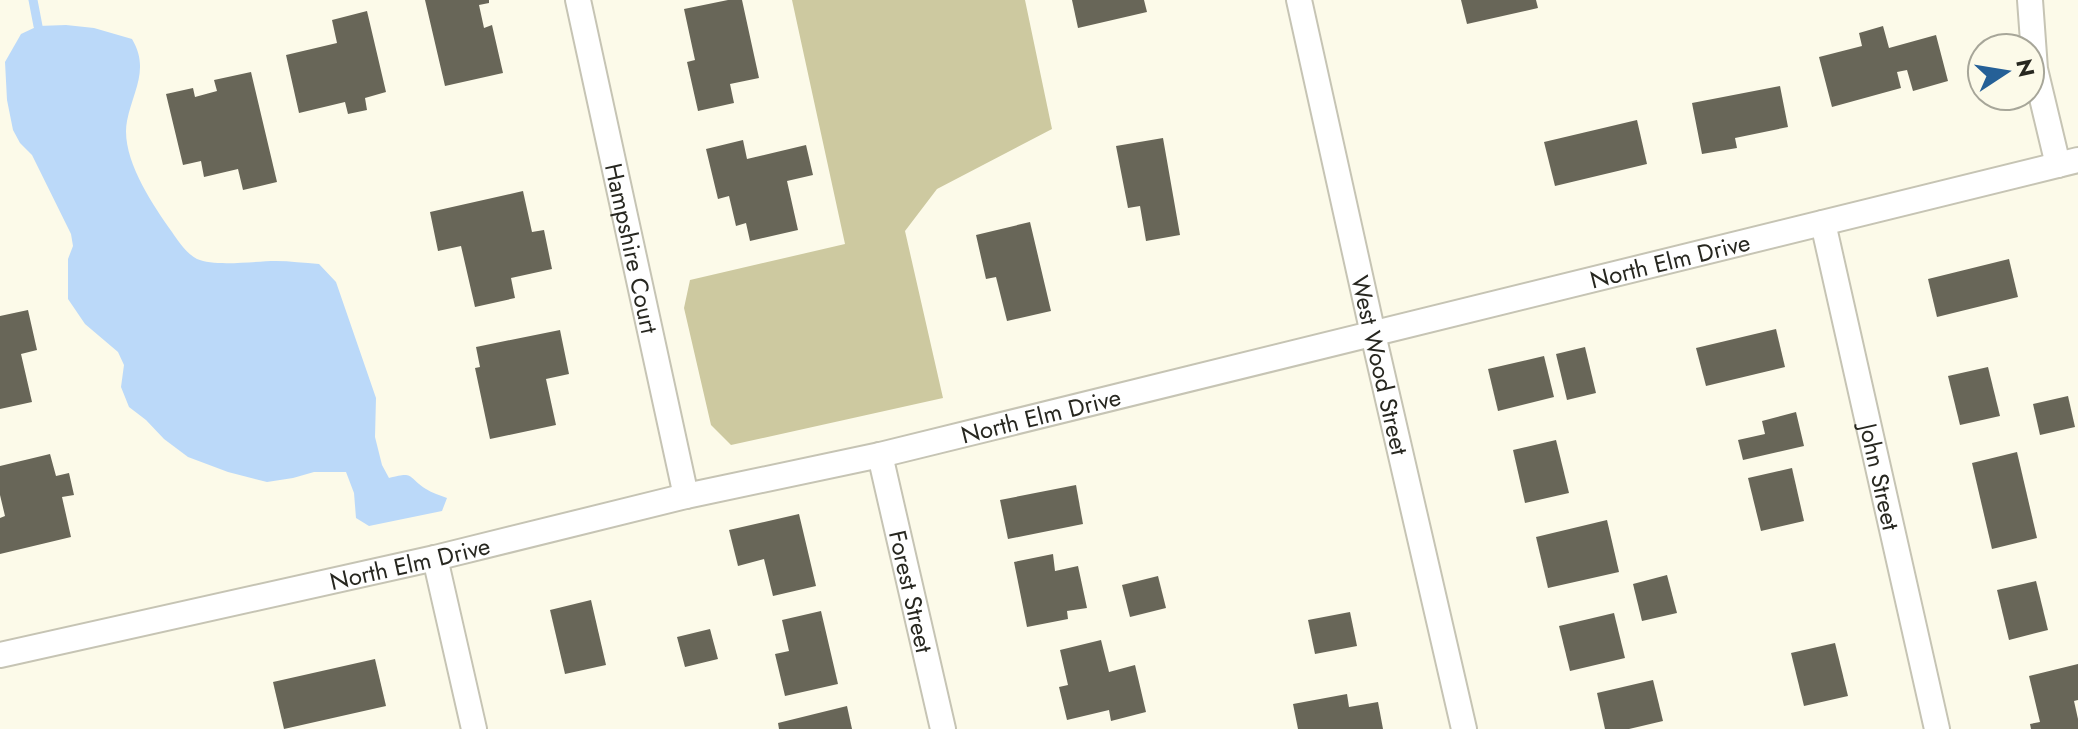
<svg xmlns="http://www.w3.org/2000/svg" width="2078" height="729" font-family="Jost,sans-serif">
<style>
.green{fill:#cdc9a0}
.water{fill:#bbd9f9}
.lines{fill:none;stroke-linecap:round;stroke-linejoin:round}
.stream{stroke:#bbd9f9;stroke-width:9}
.building{fill:#686658}
.minor-casing{stroke:#c6c4b4;stroke-width:28}
.minor{stroke:#fff;stroke-width:24}
.labels{text-anchor:middle;dominant-baseline:central;stroke-width:8;stroke-linejoin:round;paint-order:stroke}
.street-label{font-size:24px;fill:#272720;stroke:#fcfae9}
</style>
<rect width="100%" height="100%" fill="#fcfae9"/>
<polygon class="green" points="792,0 1025,0 1052,129 937,189 905,231 943,398 731,445 711,425 684,308 690,280 845,244"/>
<path class="water" d="M66 25 94 28 132 39C150 69 133 91 127 121 120 157 152 204 172 232 178 241 187 254 197 259 215 267 255 261 276 261 290 261 304 263 319 264L336 282 376 398 375 437 382 465 389 478C415 471 407 477 426 489 432 493 440 495 447 498L442 511 369 526 356 518 354 493 346 472H314L293 478 267 482 228 472 188 457 164 439 146 420 129 407 121 387 124 365 118 352 85 324 68 299V259L73 246 71 234 32 155 20 143 13 130 7 100 5 62 21 34 38 26Z"/>
<g class="lines">
<polyline class="stream" points="33,0 38,26"/>
</g>
<g class="building">
<polygon points="425,0 489,0 489,3 479,5 484,28 492,25 503,73 445,86"/>
<polygon points="728,0 742,0 759,78 730,84 734,103 698,111 687,62 695,60 684,9"/>
<polygon points="1072,0 1144,0 1147,12 1078,28"/>
<polygon points="1461,0 1536,0 1538,8 1467,24"/>
<polygon points="367,11 386,92 365,98 367,110 348,114 345,102 299,113 286,55 337,43 332,20"/>
<polygon points="1883,26 1889,48 1936,35 1948,81 1913,91 1907,70 1897,72 1901,88 1832,107 1819,57 1862,46 1859,33"/>
<polygon points="251,72 277,182 243,190 238,169 204,177 201,161 183,165 166,94 193,88 195,97 217,91 214,80"/>
<polygon points="1780,86 1788,127 1735,138 1737,148 1702,154 1692,103"/>
<polygon points="1637,120 1647,164 1555,186 1544,142"/>
<polygon points="1163,138 1180,235 1146,241 1140,206 1128,208 1116,146"/>
<polygon points="743,140 747,159 806,145 813,175 787,181 798,230 750,241 746,223 736,226 729,196 718,199 706,149"/>
<polygon points="523,191 532,232 544,230 552,269 511,278 515,298 475,307 461,246 438,251 430,212"/>
<polygon points="1030,222 1051,311 1007,321 996,277 986,279 976,235"/>
<polygon points="2009,259 2018,297 1937,317 1928,279"/>
<polygon points="28,310 37,350 21,354 32,402 0,409 0,316"/>
<polygon points="1776,329 1785,367 1706,386 1696,348"/>
<polygon points="560,330 569,374 546,379 556,425 490,439 475,368 480,367 476,347"/>
<polygon points="1585,347 1596,393 1567,400 1556,354"/>
<polygon points="1544,356 1554,397 1498,411 1488,369"/>
<polygon points="1988,367 2000,416 1960,425 1948,376"/>
<polygon points="2068,396 2075,427 2040,435 2033,404"/>
<polygon points="1796,412 1804,446 1743,460 1738,440 1765,434 1762,421"/>
<polygon points="1556,440 1569,493 1525,503 1513,450"/>
<polygon points="2017,452 2037,538 1992,549 1972,463"/>
<polygon points="50,454 56,476 69,473 74,495 62,497 71,537 0,554 0,518 5,516 0,495 0,466"/>
<polygon points="1792,468 1804,521 1761,531 1748,478"/>
<polygon points="1076,485 1083,524 1008,539 1000,500"/>
<polygon points="799,514 816,586 773,596 764,559 738,566 729,530"/>
<polygon points="1607,520 1619,572 1548,588 1536,537"/>
<polygon points="1053,554 1055,571 1078,566 1087,608 1067,611 1068,619 1027,627 1014,562"/>
<polygon points="1667,575 1677,613 1642,621 1633,584"/>
<polygon points="1158,576 1166,608 1130,617 1122,585"/>
<polygon points="2036,581 2048,630 2009,640 1997,590"/>
<polygon points="591,600 606,665 565,674 550,610"/>
<polygon points="821,611 838,684 785,696 775,654 789,651 782,620"/>
<polygon points="1350,612 1357,646 1315,654 1308,620"/>
<polygon points="1614,613 1625,658 1570,671 1559,626"/>
<polygon points="710,629 718,659 685,667 677,637"/>
<polygon points="1101,640 1109,672 1135,665 1146,712 1111,721 1109,710 1067,720 1059,687 1068,685 1060,650"/>
<polygon points="1835,643 1848,696 1804,706 1791,653"/>
<polygon points="375,659 386,706 284,729 273,682"/>
<polygon points="2078,664 2078,700 2074,701 2078,719 2078,729 2031,729 2030,724 2040,722 2029,676"/>
<polygon points="1653,680 1663,721 1629,729 1605,729 1597,693"/>
<polygon points="1347,694 1349,707 1378,702 1383,729 1298,729 1293,704"/>
<polygon points="847,706 852,729 779,729 778,723"/>
</g>
<g class="lines">
<g class="minor-casing">
<g id="minor">
<path id="s1" d="M578 0 686 496"/>
<path id="s2" d="M1299 0 1373 334 1464 729"/>
<polyline points="2030,0 2035,69 2058,165"/>
<path id="s3" d="M1823 223 1937 729"/>
<path id="s4" d="M880 455 943 729"/>
<polyline points="435,558 474,729"/>
<path id="s5" d="M0 655 435 558 686 496 880 455 2078 160"/>
</g>
</g>
<use href="#minor" class="minor"/>
</g>
<g class="labels">
<g class="street-label">
<text stroke="none"><textPath href="#s1" startOffset="254">Hampshire Court</textPath></text>
<text stroke="none"><textPath href="#s5" startOffset="1716">North Elm Drive</textPath></text>
<text stroke="none"><textPath href="#s2" startOffset="374">West Wood Street</textPath></text>
<text stroke="none"><textPath href="#s5" startOffset="1068">North Elm Drive</textPath></text>
<text stroke="none"><textPath href="#s3" startOffset="260">John Street</textPath></text>
<text stroke="none"><textPath href="#s5" startOffset="420">North Elm Drive</textPath></text>
<text stroke="none"><textPath href="#s4" startOffset="140">Forest Street</textPath></text>
</g>
</g>
<g transform="translate(2006 72) rotate(78)"><circle r="38" fill="#fcfae9" stroke="#a7a699" stroke-width="2"/>
<path d="M0-6L14 30L0 20L-14 30Z" fill="#256097"/>
<text y="-12" font-size="22" font-weight="bold" text-anchor="middle" fill="#272720">N</text>
</g>
</svg>
